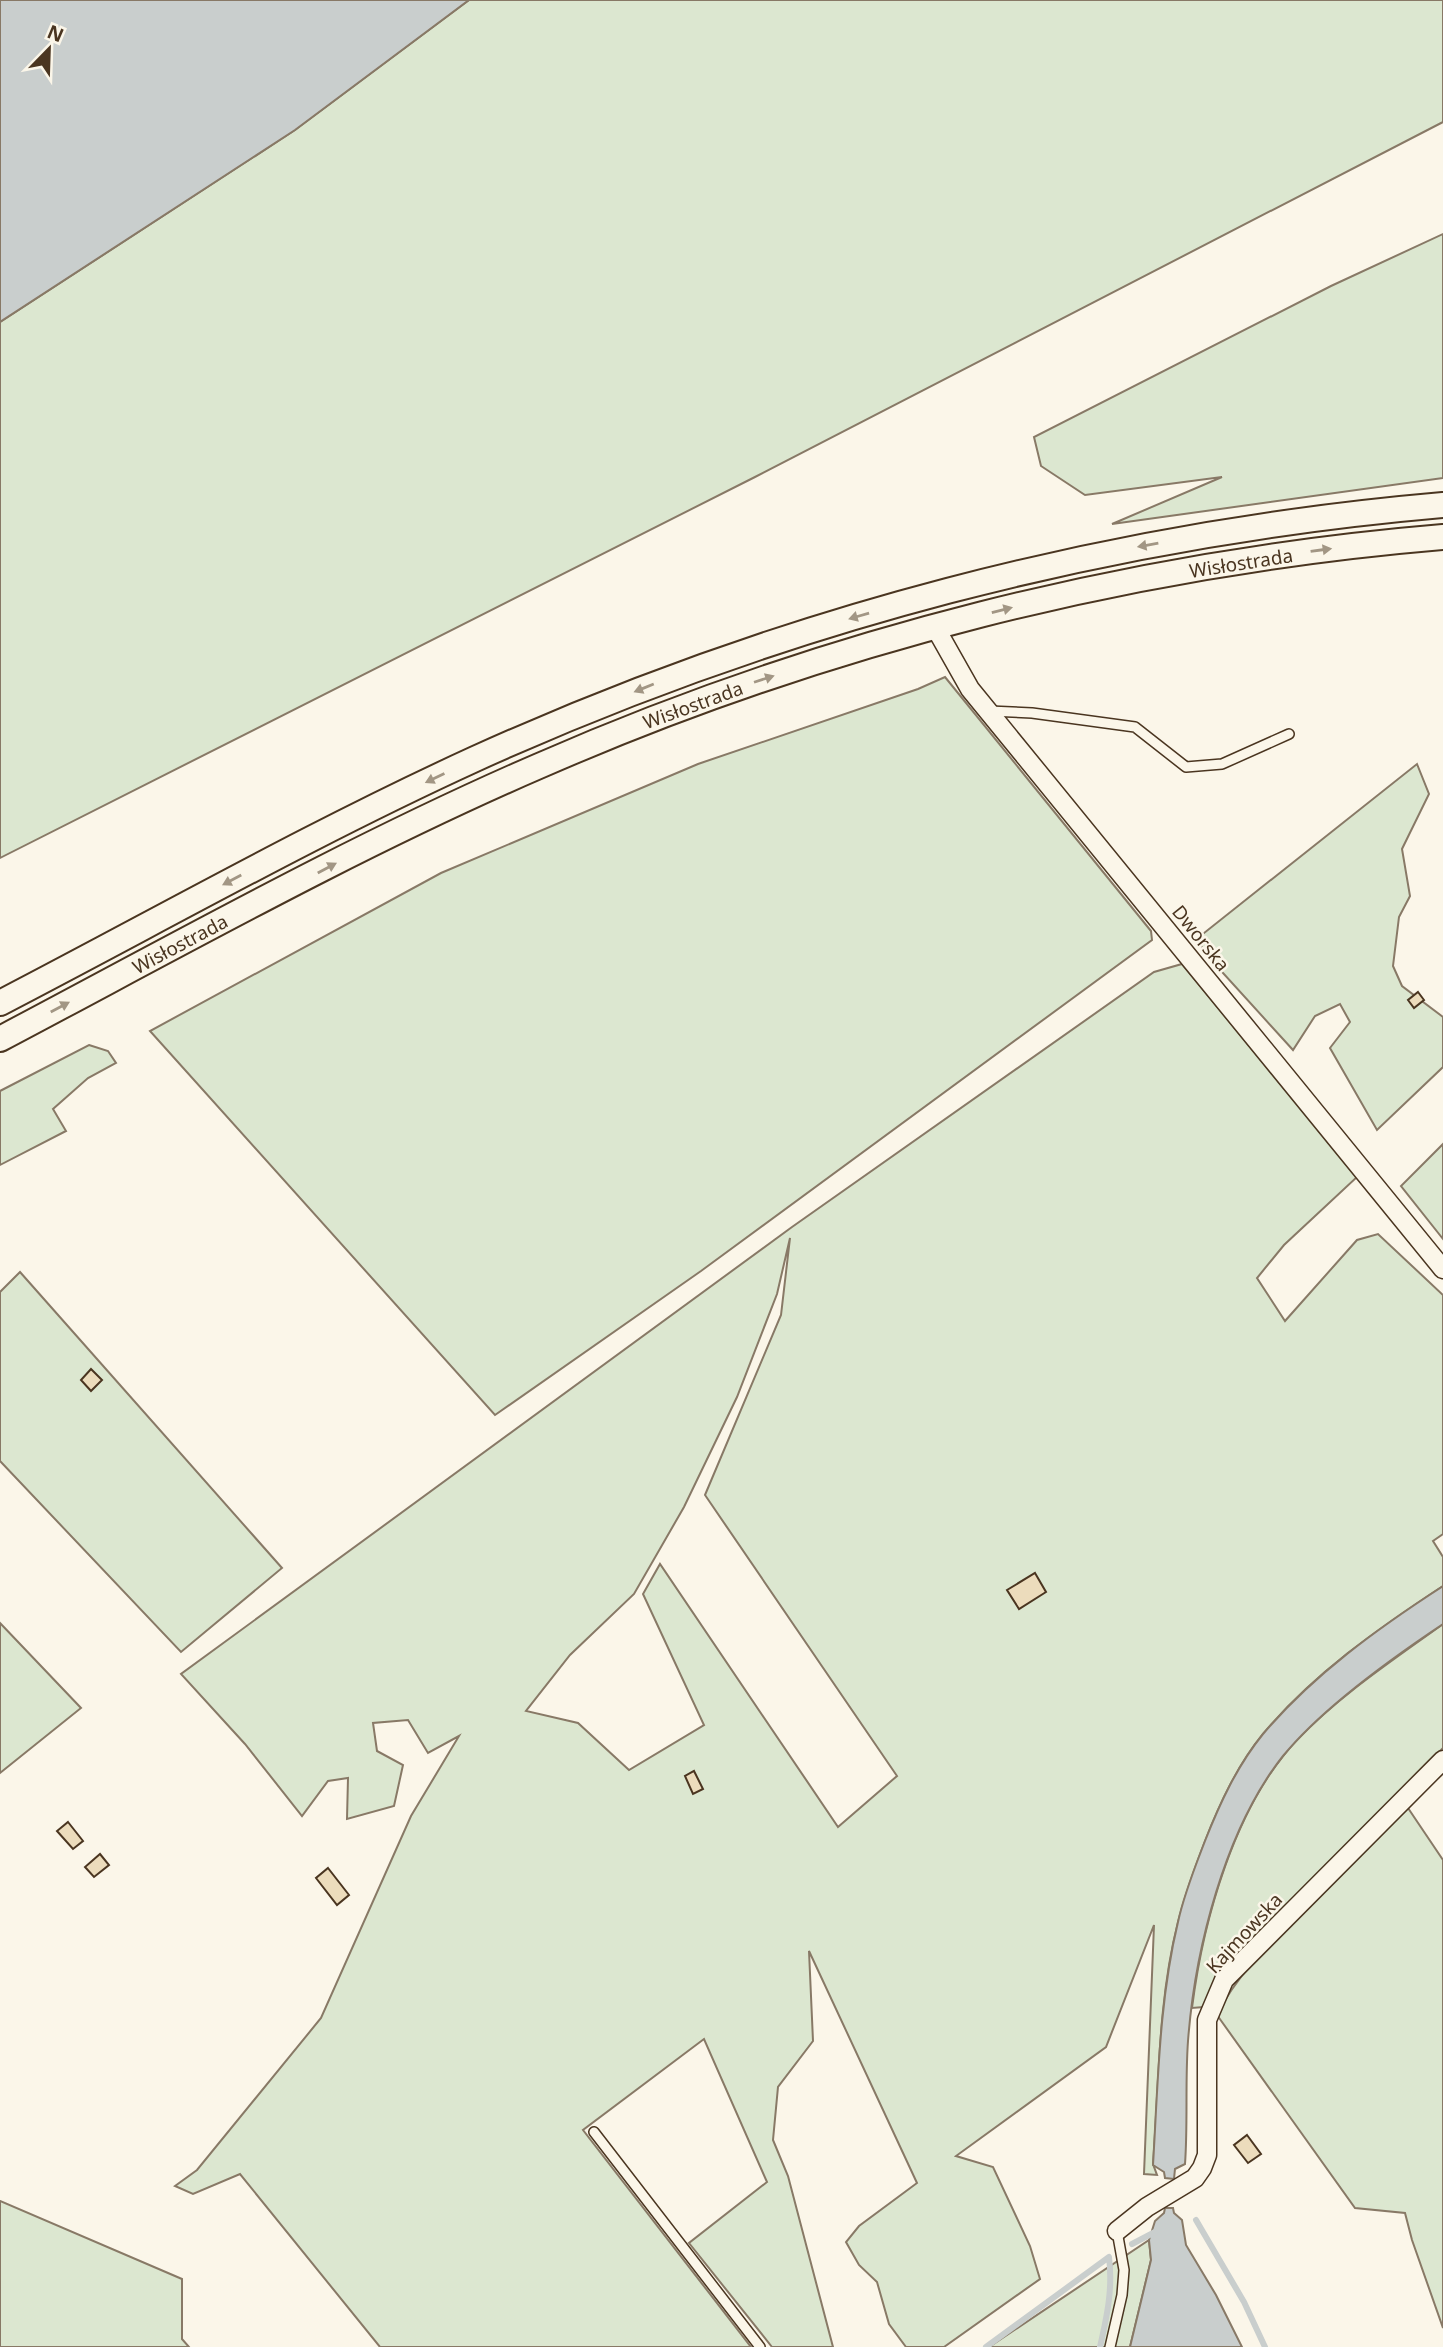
<svg xmlns="http://www.w3.org/2000/svg" width="1443" height="2347" font-family="'Noto Sans',sans-serif">
<style>
.green{fill:#dce7d0;stroke:#887966;stroke-width:2;fill-rule:evenodd}
.water{fill:#c9cecd;stroke:#887966;stroke-width:2}
.lines{fill:none;stroke-linecap:round;stroke-linejoin:round}
.stream{stroke:#c9cecd;stroke-width:6}
.building{fill:#ecdcbc;stroke:#4a3520;stroke-width:2}
.lane-casing{stroke:#4a3520;stroke-width:12}
.street-casing{stroke:#4a3520;stroke-width:21}
.secondary-casing{stroke:#4a3520;stroke-width:28}
.lane{stroke:#fbf6e9;stroke-width:9}
.street{stroke:#fbf6e9;stroke-width:18}
.secondary{stroke:#fbf6e9;stroke-width:24}
.oneway{fill:#a29684}
.labels{text-anchor:middle;dominant-baseline:central;stroke-width:5;stroke-linejoin:round;paint-order:stroke}
.street-label{font-size:19px;fill:#4a3520;stroke:#fbf6e9}
</style>
<rect width="100%" height="100%" fill="#fbf6e9"/>
<g class="green">
<polygon points="469,0 1443,0 1443,122 755,477 0,858 0,322 295,130"/>
<polygon points="1443,234 1443,478 1112,524 1222,477 1085,495 1041,466 1034,437 1331,286"/>
<polygon points="945,677 1151,931 1152,940 701,1271 495,1415 150,1031 441,873 698,764 918,689"/>
<polygon points="1417,764 1429,794 1402,849 1410,896 1399,917 1393,966 1402,986 1443,1017 1443,1067 1377,1130 1330,1048 1350,1022 1340,1004 1315,1016 1293,1050 1203,951 1199,937"/>
<path d="M1182 964 1357 1177 1284 1245 1257 1278 1285 1321 1357 1240 1378 1234 1443 1295V1534L1433 1541 1443 1557V1586C1378 1629 1313 1674 1263 1734 1237 1766 1220 1803 1205 1841 1195 1867 1185 1894 1178 1922 1158 2000 1159 2084 1153 2164L1157 2175 1144 2174 1154 1925 1106 2047 956 2156 993 2167 1030 2246 1040 2279 944 2347H906L889 2324 877 2282 859 2265 846 2242 859 2226 917 2183 809 1951 813 2041 778 2087 773 2140 788 2176 833 2347H772L689 2243 767 2182 704 2039 583 2130 751 2347H380L240 2174 193 2194 175 2186 197 2170 321 2018 411 1816 459 1736 428 1753 408 1720 373 1723 377 1751 403 1765 394 1806 347 1819 348 1778 328 1781 302 1816 245 1744 181 1674 792 1227 1154 972ZM790 1238 781 1315 705 1495 897 1776 838 1827 660 1564 643 1594 704 1725 629 1770 578 1723 526 1711 570 1655 634 1594 684 1507 737 1397 777 1294Z"/>
<polygon points="89,1045 108,1051 116,1063 88,1078 53,1109 66,1131 0,1165 0,1091"/>
<polygon points="1443,1144 1443,1239 1401,1186"/>
<polygon points="20,1272 282,1568 181,1652 0,1461 0,1292"/>
<polygon points="0,1623 81,1708 0,1773"/>
<path d="M1443 1624V1748C1392 1799 1342 1850 1292 1901 1258 1936 1223 1961 1204 2007L1192 2008C1203 1920 1235 1805 1297 1740 1340 1695 1393 1660 1443 1624Z"/>
<path d="M1408 1808 1443 1860V2328L1412 2240 1405 2213 1355 2208 1217 2015C1237 1973 1274 1940 1307 1908 1341 1874 1374 1841 1408 1808Z"/>
<polygon points="0,2201 182,2279 182,2339 189,2347 0,2347"/>
<polygon points="1149,2240 1151,2260 1130,2347 989,2347"/>
</g>
<g class="water">
<polygon points="0,0 469,0 295,130 0,322"/>
<path d="M1443 1586V1624C1392 1658 1322 1708 1283 1756 1225 1829 1195 1949 1188 2041 1185 2082 1188 2123 1185 2164L1175 2169 1174 2179 1165 2178 1164 2172 1153 2165C1158 2083 1159 2001 1178 1922 1184 1894 1195 1867 1205 1841 1220 1803 1237 1766 1263 1734 1313 1675 1378 1628 1443 1586Z"/>
<polygon points="1165,2208 1173,2208 1174,2213 1182,2220 1186,2245 1216,2295 1242,2347 1130,2347 1151,2260 1149,2240 1155,2221 1164,2213"/>
</g>
<g class="lines">
<g class="stream">
<polyline points="1196,2220 1244,2302 1265,2347"/>
<polyline points="1132,2244 1155,2232"/>
<path d="M986 2347 1109 2257C1113 2289 1107 2316 1100 2347"/>
</g>
</g>
<g class="building">
<polygon points="1418,992 1424,1000 1414,1008 1408,1000"/>
<polygon points="91,1369 102,1380 91,1391 81,1380"/>
<polygon points="1035,1573 1046,1592 1019,1609 1007,1590"/>
<polygon points="694,1771 703,1789 693,1794 685,1776"/>
<polygon points="68,1822 83,1841 73,1849 57,1831"/>
<polygon points="100,1854 109,1865 94,1877 85,1867"/>
<polygon points="328,1868 349,1895 337,1905 316,1878"/>
<polygon points="1247,2135 1261,2154 1248,2163 1234,2145"/>
</g>
<g class="lines">
<g class="lane-casing">
<g id="lane">
<polyline points="989,711 1032,713 1135,727 1186,767 1222,764 1289,734"/>
<polyline points="594,2132 760,2347"/>
<polyline points="1110,2347 1122,2295 1124,2270 1117,2231"/>
</g>
</g>
<g class="street-casing">
<g id="street">
<polyline points="935,627 970,689 1443,1269"/>
<polyline points="1117,2231 1147,2207 1195,2178 1202,2168 1207,2155 1207,2020 1224,1980 1443,1760"/>
</g>
</g>
<g class="secondary-casing">
<g id="secondary">
<path d="M0 1003C158 921 313 833 475 759 781 620 1108 534 1443 505"/>
<path d="M0 1039C178 945 354 846 539 766 824 641 1133 563 1443 537"/>
</g>
</g>
<use href="#lane" class="lane"/>
<use href="#street" class="street"/>
<use href="#secondary" class="secondary"/>
</g>
<defs><path id="oneway-solid" d="M-6-.8H1V-3.2L6.5 0L1 3.2V.8H-6Z" transform="scale(1.75)"/></defs>
<g class="oneway">
<use href="#oneway-solid" transform="translate(1148 545) rotate(170)"/>
<use href="#oneway-solid" transform="translate(1321 550) rotate(-8)"/>
<use href="#oneway-solid" transform="translate(1002 610) rotate(-14)"/>
<use href="#oneway-solid" transform="translate(859 616) rotate(164)"/>
<use href="#oneway-solid" transform="translate(764 679) rotate(-18)"/>
<use href="#oneway-solid" transform="translate(644 688) rotate(158)"/>
<use href="#oneway-solid" transform="translate(435 778) rotate(154)"/>
<use href="#oneway-solid" transform="translate(327 868) rotate(-28)"/>
<use href="#oneway-solid" transform="translate(232 880) rotate(152)"/>
<use href="#oneway-solid" transform="translate(60 1007) rotate(-28)"/>
</g>
<g class="labels">
<g class="street-label">
<text transform="translate(1241 563) rotate(-9)">Wisłostrada</text>
<text transform="translate(693 705) rotate(-20)">Wisłostrada</text>
<text transform="translate(1201 938) rotate(51)">Dworska</text>
<text transform="translate(180 944) rotate(-28)">Wisłostrada</text>
<text transform="translate(1244 1933) rotate(-47)">Kajmowska</text>
</g>
</g>
<g transform="translate(49 49) rotate(23)" stroke="#fbf6e9" stroke-width="5" paint-order="stroke">
<path d="M0-5L12 26L0 18L-12 26Z" fill="#4a3520"/>
<text y="-10" font-size="19" font-weight="bold" text-anchor="middle" fill="#4a3520">N</text>
</g>
</svg>
